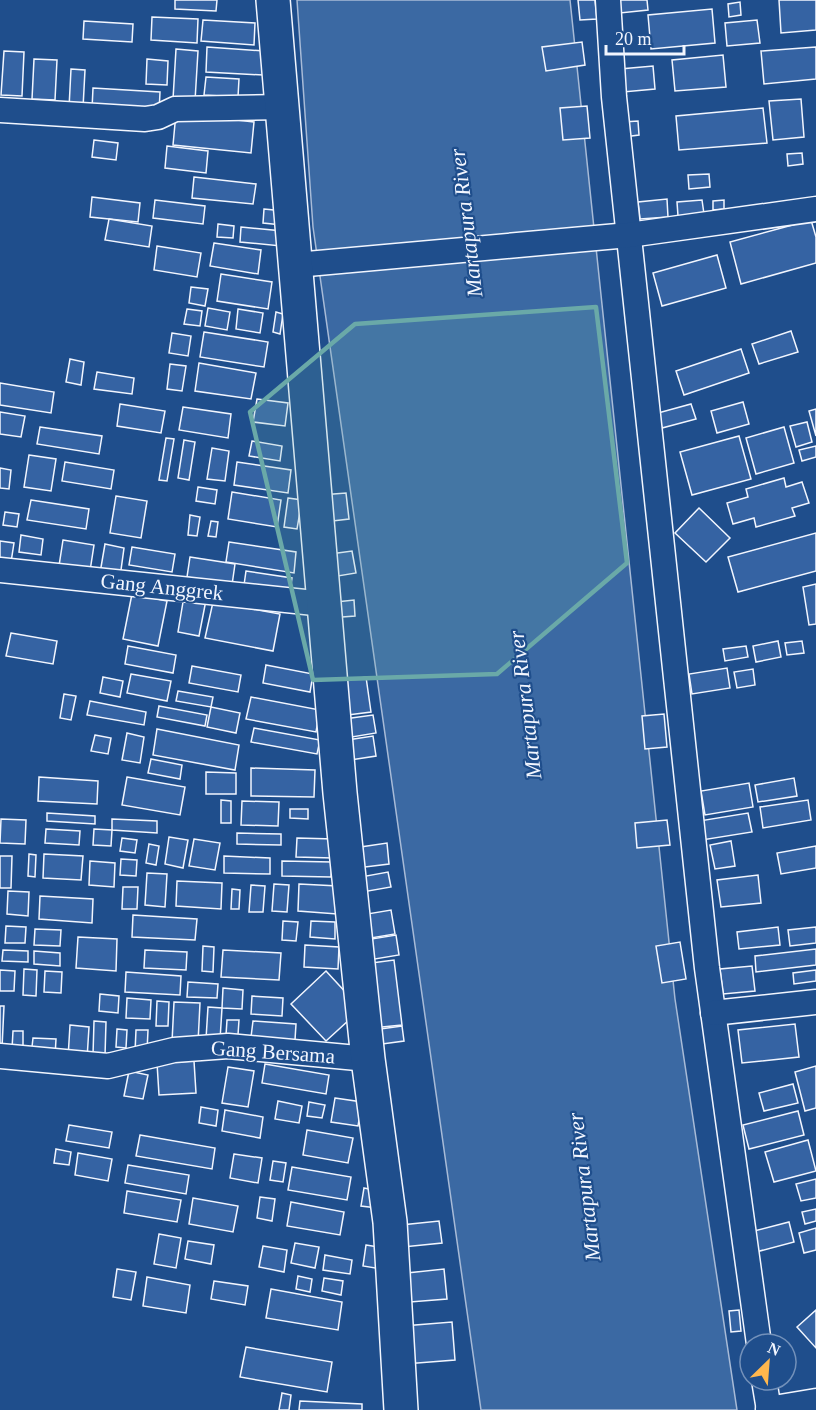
<svg xmlns="http://www.w3.org/2000/svg" width="816" height="1410" font-family="'Times New Roman',serif">
<style>
.water{fill:#3b69a3;stroke:#a8bbd7;stroke-width:1.5}
.building{fill:#3563a3;stroke:#f2f6ff;stroke-width:1.5}
.lines{fill:none;stroke-linecap:round;stroke-linejoin:round}
.street-casing{stroke:#f2f6ff;stroke-width:27}
.secondary-casing{stroke:#f2f6ff;stroke-width:36}
.street{stroke:#1f4e8c;stroke-width:24}
.secondary{stroke:#1f4e8c;stroke-width:33}
.marked{fill:#6aa9a8;fill-opacity:0.2;stroke:#6aa9a8;stroke-width:4.5;stroke-linejoin:round}
.labels{text-anchor:middle;dominant-baseline:central;stroke-width:4.5;stroke-linejoin:round;paint-order:stroke}
.street-label{font-size:21px;fill:#f2f6ff;stroke:#1f4e8c}
.water-label{font-size:22px;font-style:italic;fill:#f2f6ff;stroke:#1f4e8c}
</style>
<rect width="100%" height="100%" fill="#1f4e8c"/>
<polygon class="water" points="297,0 570,0 675,999 737,1410 481,1410 313,227"/>
<g class="building">
<polygon points="175,0 217,0 216,11 175,9"/>
<polygon points="578,0 595,0 597,19 580,20"/>
<polygon points="619,0 647,0 648,10 620,13"/>
<polygon points="779,0 816,0 816,30 781,33"/>
<polygon points="740,2 741,15 729,17 728,4"/>
<polygon points="712,9 715,43 651,49 648,15"/>
<polygon points="152,17 198,19 197,43 151,40"/>
<polygon points="203,20 255,23 254,45 201,41"/>
<polygon points="757,20 760,43 727,46 725,23"/>
<polygon points="84,21 133,24 132,42 83,39"/>
<polygon points="582,42 585,65 546,71 542,47"/>
<polygon points="207,47 265,51 263,75 206,72"/>
<polygon points="816,47 816,79 764,84 761,51"/>
<polygon points="176,49 198,51 195,101 173,99"/>
<polygon points="4,51 24,52 22,96 1,95"/>
<polygon points="723,55 726,87 675,91 672,60"/>
<polygon points="34,59 57,60 55,100 32,99"/>
<polygon points="147,59 168,61 167,85 146,84"/>
<polygon points="653,66 655,89 623,92 620,69"/>
<polygon points="71,69 85,70 83,108 69,108"/>
<polygon points="206,77 239,79 238,97 204,95"/>
<polygon points="93,88 160,92 159,113 92,109"/>
<polygon points="801,99 804,137 773,140 769,101"/>
<polygon points="587,106 590,138 563,140 560,108"/>
<polygon points="763,108 767,143 679,150 676,116"/>
<polygon points="176,113 254,122 251,153 173,145"/>
<polygon points="638,121 639,135 624,137 623,122"/>
<polygon points="94,140 118,143 116,160 92,157"/>
<polygon points="167,146 208,151 206,173 165,168"/>
<polygon points="802,153 803,164 788,166 787,154"/>
<polygon points="709,174 710,187 689,189 688,175"/>
<polygon points="194,177 256,184 253,204 192,198"/>
<polygon points="92,197 140,203 138,222 90,217"/>
<polygon points="667,199 668,217 640,219 638,202"/>
<polygon points="155,200 205,206 203,224 153,218"/>
<polygon points="702,200 704,214 678,216 677,202"/>
<polygon points="724,200 724,209 713,210 713,201"/>
<polygon points="264,209 284,211 282,225 263,223"/>
<polygon points="109,219 152,226 149,247 105,240"/>
<polygon points="811,220 816,237 816,263 741,284 730,242"/>
<polygon points="218,224 234,226 233,238 217,237"/>
<polygon points="241,227 283,231 281,246 240,242"/>
<polygon points="214,243 261,250 258,274 210,266"/>
<polygon points="157,246 201,253 197,277 154,270"/>
<polygon points="717,255 726,288 662,306 653,273"/>
<polygon points="221,274 272,282 268,309 217,301"/>
<polygon points="191,287 208,289 205,306 189,303"/>
<polygon points="208,308 230,312 227,330 205,326"/>
<polygon points="187,309 202,311 200,326 184,324"/>
<polygon points="238,309 263,313 260,333 236,329"/>
<polygon points="276,312 283,314 280,334 273,332"/>
<polygon points="791,331 798,352 759,364 752,344"/>
<polygon points="204,332 268,342 264,367 200,357"/>
<polygon points="172,333 191,336 188,356 169,353"/>
<polygon points="741,349 749,373 684,395 676,371"/>
<polygon points="70,359 84,362 81,385 66,382"/>
<polygon points="199,363 256,373 251,399 195,391"/>
<polygon points="170,364 186,366 182,391 167,389"/>
<polygon points="97,372 134,378 132,394 94,389"/>
<polygon points="0,383 54,392 51,413 0,405"/>
<polygon points="257,399 288,403 285,426 253,422"/>
<polygon points="743,402 749,424 717,433 711,411"/>
<polygon points="120,404 165,411 161,433 117,426"/>
<polygon points="691,404 696,419 662,428 658,413"/>
<polygon points="183,407 231,414 228,438 179,430"/>
<polygon points="816,409 816,436 809,411"/>
<polygon points="0,412 25,416 21,437 0,434"/>
<polygon points="807,422 812,442 796,447 790,426"/>
<polygon points="40,427 102,436 99,454 37,444"/>
<polygon points="784,427 794,463 756,474 746,438"/>
<polygon points="739,436 751,479 692,495 680,452"/>
<polygon points="166,438 174,439 167,481 159,480"/>
<polygon points="184,440 195,442 189,480 178,478"/>
<polygon points="252,441 282,446 280,461 249,456"/>
<polygon points="816,446 816,457 802,461 799,450"/>
<polygon points="212,448 229,451 225,481 207,479"/>
<polygon points="29,455 56,459 51,491 24,487"/>
<polygon points="65,462 114,470 111,489 62,481"/>
<polygon points="237,462 291,470 288,493 234,485"/>
<polygon points="0,468 11,470 9,489 0,488"/>
<polygon points="784,478 786,487 802,482 809,503 792,508 795,516 756,527 754,518 733,524 727,503 748,497 746,489"/>
<polygon points="198,487 217,490 215,504 196,501"/>
<polygon points="232,492 281,500 277,527 228,519"/>
<polygon points="346,493 349,519 324,522 321,495"/>
<polygon points="116,496 147,501 141,538 110,533"/>
<polygon points="288,498 302,500 297,529 284,527"/>
<polygon points="31,500 89,509 86,529 27,520"/>
<polygon points="699,508 730,538 706,562 675,533"/>
<polygon points="5,512 19,514 17,527 3,525"/>
<polygon points="190,515 200,517 197,536 188,535"/>
<polygon points="211,521 218,522 216,537 208,536"/>
<polygon points="816,533 816,571 738,592 728,557"/>
<polygon points="21,535 43,539 41,555 19,552"/>
<polygon points="63,540 94,545 90,571 59,566"/>
<polygon points="0,541 14,543 11,562 0,560"/>
<polygon points="229,542 296,552 294,573 226,562"/>
<polygon points="105,544 124,548 120,577 100,573"/>
<polygon points="132,547 175,554 172,572 129,565"/>
<polygon points="352,551 356,573 326,578 323,555"/>
<polygon points="190,557 235,564 232,585 187,577"/>
<polygon points="246,571 292,578 290,592 244,585"/>
<polygon points="816,584 816,624 809,625 803,587"/>
<polygon points="132,594 167,601 158,646 123,639"/>
<polygon points="184,596 206,600 199,636 178,632"/>
<polygon points="354,600 355,616 329,618 327,603"/>
<polygon points="213,602 280,614 273,651 205,638"/>
<polygon points="11,633 57,641 53,664 6,656"/>
<polygon points="778,641 781,657 756,662 753,646"/>
<polygon points="802,641 804,653 787,655 785,643"/>
<polygon points="128,646 176,655 173,673 125,664"/>
<polygon points="746,646 748,657 725,661 723,649"/>
<polygon points="266,665 313,674 310,692 263,683"/>
<polygon points="192,666 241,675 238,692 189,683"/>
<polygon points="727,668 730,688 692,694 689,674"/>
<polygon points="753,669 755,685 737,688 734,672"/>
<polygon points="131,674 171,681 167,701 127,693"/>
<polygon points="103,677 123,681 120,697 100,693"/>
<polygon points="366,677 371,712 340,716 335,682"/>
<polygon points="178,691 213,697 211,707 176,701"/>
<polygon points="64,694 76,696 71,720 60,718"/>
<polygon points="251,697 320,710 316,732 246,719"/>
<polygon points="90,701 146,712 144,725 87,715"/>
<polygon points="159,706 207,715 205,726 157,717"/>
<polygon points="211,707 240,713 236,733 207,727"/>
<polygon points="664,714 667,747 645,749 642,716"/>
<polygon points="373,715 376,733 340,739 337,720"/>
<polygon points="254,728 320,740 317,754 251,742"/>
<polygon points="157,729 239,745 235,770 153,755"/>
<polygon points="127,733 144,737 140,763 122,760"/>
<polygon points="95,735 111,738 108,754 91,751"/>
<polygon points="373,736 376,756 344,761 341,741"/>
<polygon points="151,759 182,765 180,779 148,773"/>
<polygon points="251,768 315,770 314,797 251,796"/>
<polygon points="206,772 236,773 236,794 206,794"/>
<polygon points="39,777 98,781 97,804 38,801"/>
<polygon points="127,777 185,787 180,815 122,805"/>
<polygon points="794,778 797,796 758,802 755,785"/>
<polygon points="749,783 753,807 705,815 701,791"/>
<polygon points="221,800 231,801 231,823 221,823"/>
<polygon points="808,800 811,820 763,828 760,807"/>
<polygon points="242,801 279,802 278,826 241,825"/>
<polygon points="290,809 308,809 308,819 290,818"/>
<polygon points="47,813 95,816 95,824 47,821"/>
<polygon points="748,813 752,832 702,840 699,821"/>
<polygon points="1,819 26,820 25,844 0,843"/>
<polygon points="112,819 157,821 157,833 112,830"/>
<polygon points="667,820 670,845 637,848 635,823"/>
<polygon points="46,829 80,831 79,845 45,843"/>
<polygon points="94,829 112,830 111,846 93,845"/>
<polygon points="237,833 281,834 281,845 237,844"/>
<polygon points="169,837 188,840 183,868 165,864"/>
<polygon points="122,838 137,840 135,853 120,851"/>
<polygon points="297,838 334,839 333,858 296,857"/>
<polygon points="194,839 220,843 215,870 189,866"/>
<polygon points="731,841 735,866 715,869 710,845"/>
<polygon points="387,843 389,864 357,868 354,848"/>
<polygon points="149,844 159,846 156,865 146,863"/>
<polygon points="816,846 816,868 781,874 777,853"/>
<polygon points="29,854 36,855 35,877 28,876"/>
<polygon points="44,854 83,856 81,880 43,878"/>
<polygon points="0,856 12,856 11,888 0,888"/>
<polygon points="224,856 270,858 270,874 224,873"/>
<polygon points="121,859 137,860 136,876 120,875"/>
<polygon points="90,861 115,863 114,887 89,885"/>
<polygon points="282,861 332,862 331,877 282,876"/>
<polygon points="388,872 391,887 357,893 355,878"/>
<polygon points="147,873 167,874 165,907 145,905"/>
<polygon points="758,875 761,903 721,907 717,880"/>
<polygon points="177,881 222,883 221,909 176,906"/>
<polygon points="274,884 289,885 287,912 272,911"/>
<polygon points="299,884 338,886 337,914 298,911"/>
<polygon points="251,885 265,886 263,912 249,912"/>
<polygon points="123,887 138,887 137,909 122,909"/>
<polygon points="232,889 240,890 239,909 231,909"/>
<polygon points="8,891 29,892 28,916 7,914"/>
<polygon points="40,896 93,899 92,923 39,919"/>
<polygon points="391,910 395,934 365,939 361,915"/>
<polygon points="133,915 197,919 195,940 132,937"/>
<polygon points="283,921 298,922 296,941 282,940"/>
<polygon points="311,921 335,922 335,939 310,937"/>
<polygon points="6,926 26,927 25,943 5,943"/>
<polygon points="778,927 780,945 739,949 737,932"/>
<polygon points="816,927 816,943 790,946 788,930"/>
<polygon points="35,929 61,930 60,946 34,945"/>
<polygon points="396,935 399,955 369,960 365,940"/>
<polygon points="78,937 117,939 116,971 76,968"/>
<polygon points="680,942 686,979 662,983 656,946"/>
<polygon points="305,945 339,947 338,969 304,967"/>
<polygon points="203,946 214,947 213,972 202,971"/>
<polygon points="816,949 816,965 756,972 755,956"/>
<polygon points="3,950 28,951 28,962 2,961"/>
<polygon points="145,950 187,952 186,970 144,968"/>
<polygon points="223,950 281,953 279,980 221,977"/>
<polygon points="34,951 60,953 60,966 34,964"/>
<polygon points="394,960 402,1025 372,1028 364,964"/>
<polygon points="752,966 755,991 723,994 720,969"/>
<polygon points="24,969 37,970 36,996 23,995"/>
<polygon points="0,970 15,971 14,991 0,991"/>
<polygon points="816,970 816,981 794,984 793,973"/>
<polygon points="45,971 62,972 61,993 44,992"/>
<polygon points="326,971 361,1009 326,1041 291,1004"/>
<polygon points="126,972 181,976 180,995 125,992"/>
<polygon points="188,982 218,984 217,998 187,997"/>
<polygon points="223,988 243,990 242,1009 222,1008"/>
<polygon points="100,994 119,996 118,1013 99,1011"/>
<polygon points="252,996 283,998 282,1016 251,1014"/>
<polygon points="127,998 151,1000 150,1019 126,1018"/>
<polygon points="157,1001 169,1002 168,1026 156,1026"/>
<polygon points="174,1002 200,1003 198,1043 172,1042"/>
<polygon points="0,1006 4,1006 2,1048 0,1047"/>
<polygon points="208,1007 222,1008 220,1040 206,1039"/>
<polygon points="227,1020 239,1020 238,1035 226,1035"/>
<polygon points="94,1021 106,1022 105,1056 93,1055"/>
<polygon points="253,1021 296,1024 295,1040 251,1037"/>
<polygon points="795,1024 799,1057 742,1063 738,1030"/>
<polygon points="70,1025 89,1027 87,1059 68,1058"/>
<polygon points="402,1026 404,1041 375,1045 373,1030"/>
<polygon points="117,1029 127,1030 126,1048 116,1047"/>
<polygon points="136,1030 148,1030 147,1052 135,1052"/>
<polygon points="13,1031 23,1031 23,1050 12,1049"/>
<polygon points="33,1038 56,1039 55,1057 31,1056"/>
<polygon points="194,1061 196,1093 159,1095 157,1063"/>
<polygon points="265,1064 329,1075 326,1094 262,1083"/>
<polygon points="816,1066 816,1108 805,1111 795,1072"/>
<polygon points="228,1067 254,1071 248,1107 222,1103"/>
<polygon points="129,1071 148,1075 143,1099 124,1096"/>
<polygon points="793,1084 798,1103 764,1111 759,1093"/>
<polygon points="335,1098 362,1102 358,1126 331,1122"/>
<polygon points="278,1101 302,1106 299,1123 275,1119"/>
<polygon points="309,1102 325,1105 322,1118 307,1116"/>
<polygon points="201,1107 218,1110 216,1126 199,1123"/>
<polygon points="225,1110 263,1117 260,1138 222,1131"/>
<polygon points="798,1111 804,1135 749,1149 743,1125"/>
<polygon points="69,1125 112,1132 109,1148 66,1141"/>
<polygon points="307,1130 353,1138 348,1163 303,1155"/>
<polygon points="140,1135 215,1148 212,1169 136,1156"/>
<polygon points="808,1140 816,1171 774,1182 765,1152"/>
<polygon points="56,1149 71,1152 69,1165 54,1163"/>
<polygon points="78,1153 112,1159 108,1181 75,1175"/>
<polygon points="234,1154 262,1158 258,1183 230,1178"/>
<polygon points="273,1161 286,1163 283,1182 270,1180"/>
<polygon points="128,1165 189,1175 186,1194 125,1183"/>
<polygon points="292,1167 351,1177 347,1200 288,1190"/>
<polygon points="816,1179 816,1198 801,1201 796,1184"/>
<polygon points="364,1188 380,1191 377,1208 361,1206"/>
<polygon points="127,1191 181,1200 177,1222 124,1213"/>
<polygon points="260,1197 275,1199 272,1221 257,1218"/>
<polygon points="193,1198 238,1206 233,1232 189,1224"/>
<polygon points="291,1202 344,1212 340,1235 287,1226"/>
<polygon points="816,1209 816,1221 805,1224 802,1212"/>
<polygon points="439,1221 442,1243 403,1247 401,1225"/>
<polygon points="789,1222 794,1242 756,1252 750,1232"/>
<polygon points="816,1228 816,1250 804,1253 799,1233"/>
<polygon points="159,1234 181,1238 176,1268 154,1264"/>
<polygon points="188,1241 214,1245 211,1264 185,1259"/>
<polygon points="295,1243 319,1247 315,1268 291,1263"/>
<polygon points="366,1245 385,1248 381,1269 363,1266"/>
<polygon points="263,1246 287,1250 284,1272 259,1267"/>
<polygon points="325,1255 352,1260 350,1274 323,1270"/>
<polygon points="117,1269 136,1272 131,1300 113,1297"/>
<polygon points="444,1269 447,1299 410,1302 407,1273"/>
<polygon points="298,1276 312,1279 310,1292 296,1289"/>
<polygon points="147,1277 190,1285 186,1313 143,1306"/>
<polygon points="324,1278 343,1281 341,1295 322,1291"/>
<polygon points="214,1281 248,1286 245,1305 211,1299"/>
<polygon points="271,1289 342,1302 338,1330 266,1318"/>
<polygon points="739,1310 741,1331 731,1332 729,1311"/>
<polygon points="816,1310 816,1348 797,1327"/>
<polygon points="452,1322 455,1360 405,1364 403,1326"/>
<polygon points="246,1347 332,1362 327,1392 240,1377"/>
<polygon points="282,1393 291,1395 289,1410 279,1410"/>
<polygon points="300,1401 362,1404 362,1410 299,1410"/>
</g>
<g class="lines">
<g class="street-casing">
<g id="street">
<polyline points="608,0 614,97 707,968 759,1344"/>
<polyline points="0,110 145,119 158,117 175,109 283,107"/>
<polyline points="296,265 629,235 816,209"/>
<polyline points="0,570 324,604"/>
<polyline points="713,1013 816,1002"/>
<polyline points="0,1056 108,1066 174,1050 228,1046 368,1059"/>
<polyline points="764,1380 769,1410"/>
<polyline points="768,1409 816,1401"/>
</g>
</g>
<g class="secondary-casing">
<polyline id="secondary" points="273,0 340,793 368,1059 390,1222 401,1410"/>
</g>
<use href="#street" class="street"/>
<use href="#secondary" class="secondary"/>
</g>
<path class="marked" d="M596 307 627 563 497 674 313 680 250 412 355 324Z"/>
<g class="labels">
<g class="street-label">
<text transform="translate(162 587) rotate(6)">Gang Anggrek</text>
<text transform="translate(273 1052) rotate(4)">Gang Bersama</text>
</g>
<g class="water-label">
<text transform="translate(466 223) rotate(-97)">Martapura River</text>
<text transform="translate(525 705) rotate(-97)">Martapura River</text>
<text transform="translate(584 1187) rotate(-97)">Martapura River</text>
</g>
</g>
<g transform="translate(768 1362) rotate(25)"><circle r="28" fill="#1f4e8c" stroke="#7391ba" stroke-width="1.5"/>
<path d="M0-4.5L10 22L0 15L-10 22Z" fill="#ffb74d"/>
<text y="-9" font-size="16" font-weight="bold" text-anchor="middle" fill="#f2f6ff">N</text>
</g>
<path d="M606 45v9h78v-9" fill="none" stroke="#f2f6ff" stroke-width="3"/>
<text x="615" y="45" font-size="18" fill="#f2f6ff" stroke="#1f4e8c" stroke-width="4.5" paint-order="stroke">20 m</text>
</svg>
